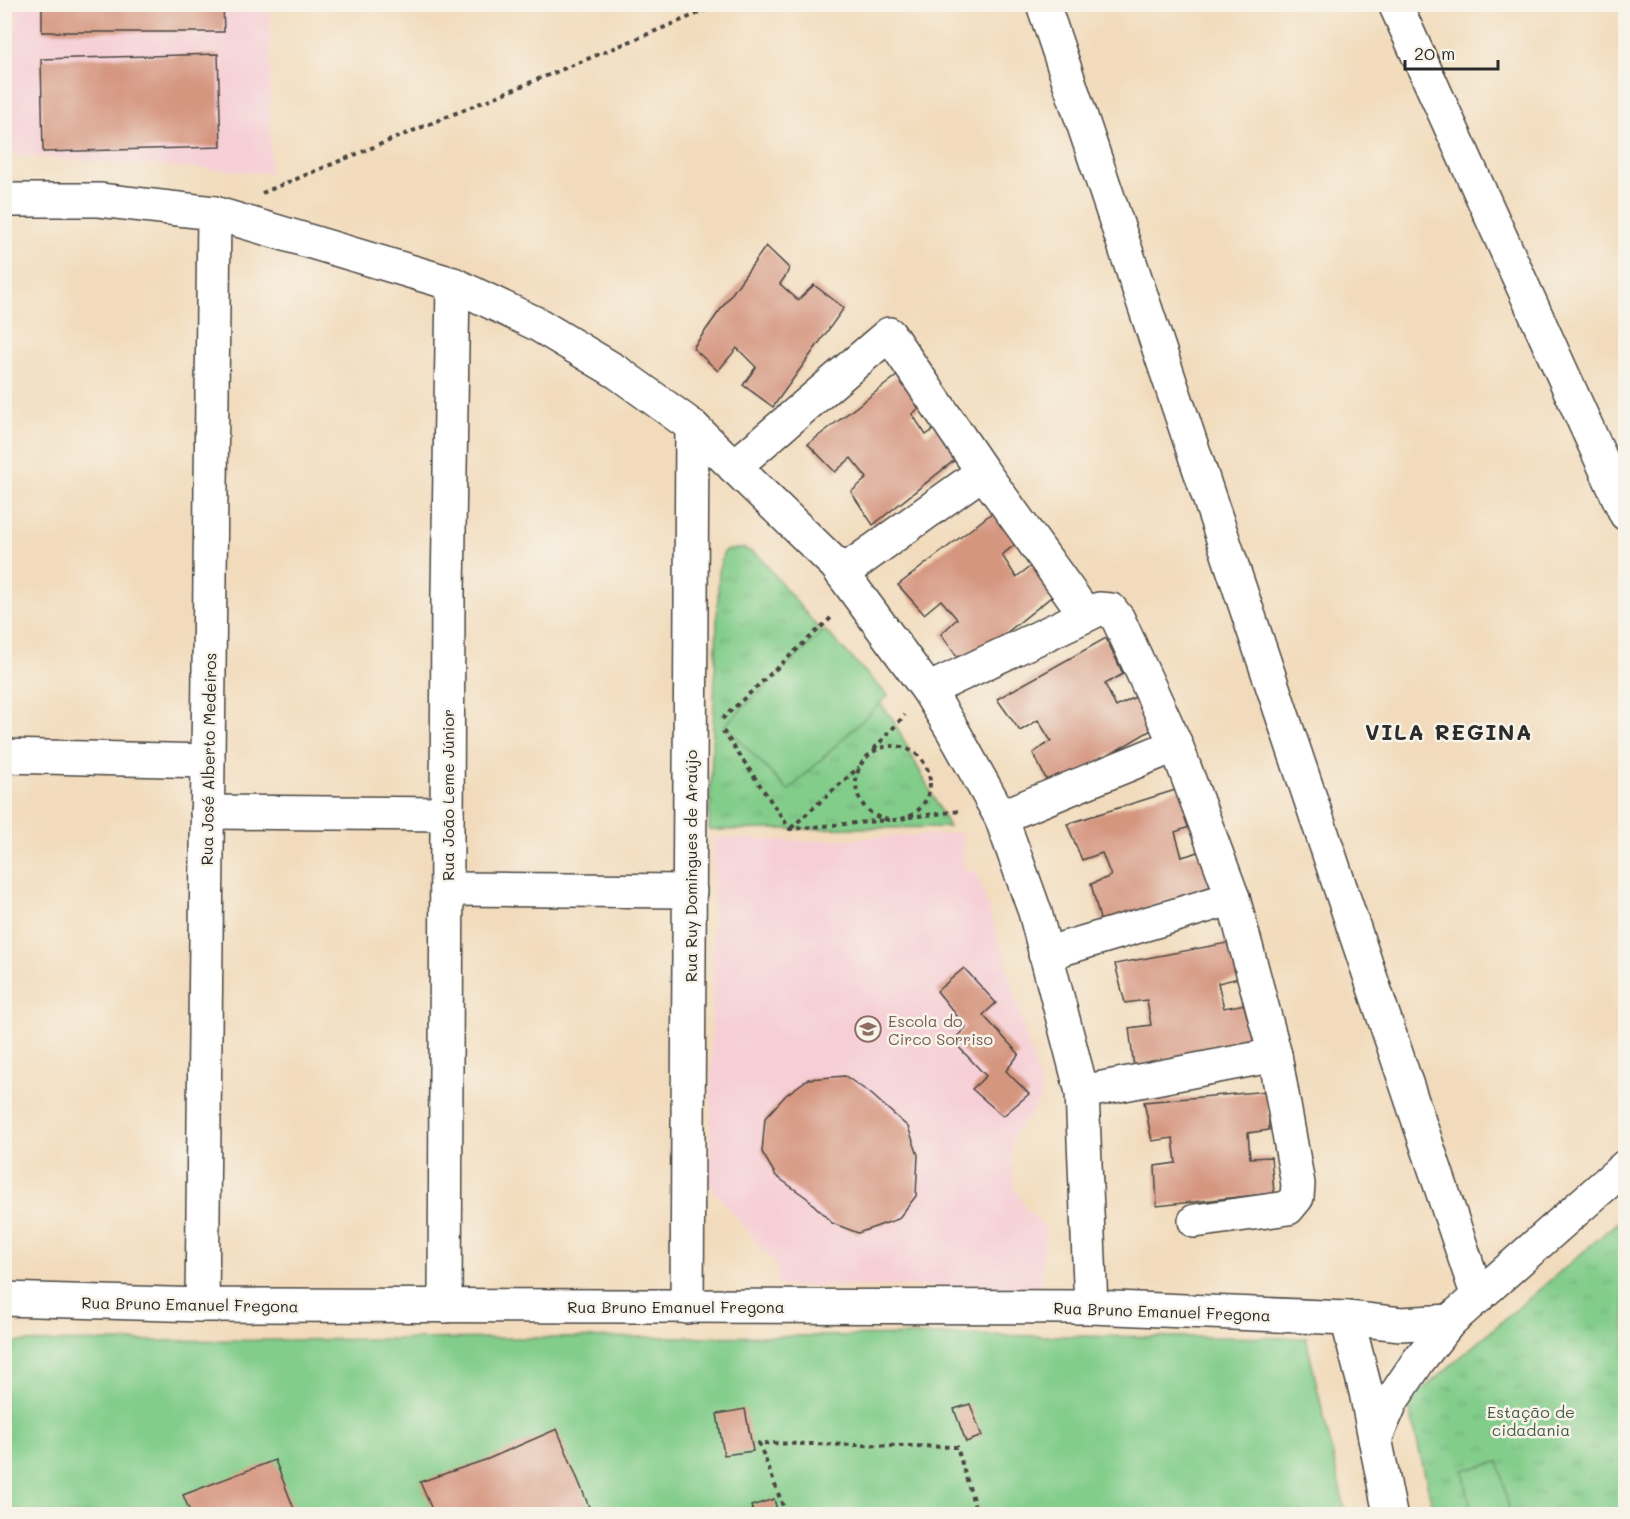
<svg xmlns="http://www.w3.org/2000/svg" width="1630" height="1519" font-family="Mali,sans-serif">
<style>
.built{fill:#f6cfd6}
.park{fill:url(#park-tufts);stroke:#577c5b;stroke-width:1.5}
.garden{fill:#83cd8b;stroke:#577c5b;stroke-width:1.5}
.building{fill:#d59680}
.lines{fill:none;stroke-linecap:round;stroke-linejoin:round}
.street-casing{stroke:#494541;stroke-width:36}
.path{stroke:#494541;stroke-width:4;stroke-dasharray:4.5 4.5;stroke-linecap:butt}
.street{stroke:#fff;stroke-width:33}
.labels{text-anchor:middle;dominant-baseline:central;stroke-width:5;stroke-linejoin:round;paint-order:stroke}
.street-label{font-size:16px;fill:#2b2b2b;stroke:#f7f3e8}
.education-label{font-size:16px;fill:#785e54;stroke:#f7f3e8;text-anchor:start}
.park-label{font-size:16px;fill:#455c48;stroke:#f7f3e8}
.district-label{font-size:22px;font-weight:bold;letter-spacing:1.5px;fill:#2b2b2b;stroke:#f7f3e8}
</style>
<defs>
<pattern id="park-tufts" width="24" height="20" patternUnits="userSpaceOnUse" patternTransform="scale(1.5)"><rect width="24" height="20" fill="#83cd8b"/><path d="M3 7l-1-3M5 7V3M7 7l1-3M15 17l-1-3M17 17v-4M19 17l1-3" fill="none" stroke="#71b078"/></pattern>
</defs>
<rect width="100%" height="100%" fill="#f7f3e8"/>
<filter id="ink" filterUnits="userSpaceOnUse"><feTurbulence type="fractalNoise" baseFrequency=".0167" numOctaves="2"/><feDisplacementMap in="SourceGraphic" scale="12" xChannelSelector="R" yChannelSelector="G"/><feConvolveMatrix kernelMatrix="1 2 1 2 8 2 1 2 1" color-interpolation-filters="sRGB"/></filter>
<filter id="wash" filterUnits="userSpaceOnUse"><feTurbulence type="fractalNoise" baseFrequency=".008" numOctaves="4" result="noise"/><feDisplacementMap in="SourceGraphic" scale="24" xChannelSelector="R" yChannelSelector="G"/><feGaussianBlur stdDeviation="1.35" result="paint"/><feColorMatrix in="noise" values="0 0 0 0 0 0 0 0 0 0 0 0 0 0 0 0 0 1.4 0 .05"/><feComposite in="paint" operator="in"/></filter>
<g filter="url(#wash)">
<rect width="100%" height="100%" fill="#f2dbbc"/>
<g class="built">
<polygon points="18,5 270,5 270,173 5,155"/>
<polygon points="962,833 964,870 976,871 1004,955 1043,1097 1013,1135 1011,1161 1015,1189 1027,1210 1045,1227 1041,1287 777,1286 776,1265 710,1186 714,838 806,841"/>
</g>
<g class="park">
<polygon points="743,548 759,556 892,718 949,827 709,830 719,569 724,551"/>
<polygon points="1625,1216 1625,1514 1434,1514 1408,1402"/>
</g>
<g class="garden">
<polygon points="825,630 888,696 788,791 725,725"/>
<polygon points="937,1335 1306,1338 1346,1514 5,1514 4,1342"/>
<polygon points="1499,1462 1510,1514 1472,1514 1463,1470"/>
</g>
<g id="blocks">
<g class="building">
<polygon points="42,4 223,4 224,32 42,32"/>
<polygon points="218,54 221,147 43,152 41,59"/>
<polygon points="766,246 789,268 787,274 780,284 798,300 814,285 844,308 773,407 743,385 756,367 737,348 718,371 693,348"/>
<polygon points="907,368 928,401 912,414 926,435 944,422 966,451 873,525 851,492 867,478 851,458 835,472 808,444"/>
<polygon points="996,510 1018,542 1002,555 1016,577 1034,564 1056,593 964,667 941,634 957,619 941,600 924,614 898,585"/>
<polygon points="1106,638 1123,674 1105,684 1116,707 1135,697 1153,729 1051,789 1033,753 1051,741 1038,720 1020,731 997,699"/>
<polygon points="1185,787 1195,825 1175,832 1182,857 1202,851 1213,886 1101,923 1091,884 1111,876 1102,853 1082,860 1067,824"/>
<polygon points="1232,942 1239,978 1218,983 1224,1008 1245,1004 1255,1042 1134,1067 1129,1028 1151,1025 1147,1000 1125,1003 1115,964"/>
<polygon points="964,968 996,1003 983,1015 1019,1054 1006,1071 1029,1094 1003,1116 972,1089 986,1076 953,1041 966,1027 937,991"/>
<polygon points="845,1076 870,1093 908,1127 918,1155 916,1196 898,1219 858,1233 832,1223 807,1198 776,1176 762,1152 765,1118 786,1095 808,1079"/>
<polygon points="1268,1091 1269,1130 1248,1133 1250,1158 1271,1157 1274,1193 1157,1206 1155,1166 1176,1163 1173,1138 1152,1141 1144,1102"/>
<polygon points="970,1404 982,1436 966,1442 954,1409"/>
<polygon points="745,1409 753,1451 724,1455 717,1414"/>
<polygon points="557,1429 592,1514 434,1514 420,1482 488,1459"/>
<polygon points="275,1460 296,1514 191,1514 183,1495"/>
<polygon points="774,1499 778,1514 754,1514 751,1506"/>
</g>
</g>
</g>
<g filter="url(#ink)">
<use href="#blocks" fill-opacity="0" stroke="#494541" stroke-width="1.5"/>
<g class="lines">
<g class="street-casing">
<g id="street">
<polyline points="1043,4 1478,1297"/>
<polyline points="1395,4 1626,514"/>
<polyline points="4,200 99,200 214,213 453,284 537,324 617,372 692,426 836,565 928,690 952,729 1001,817 1035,912 1082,1092 1091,1307"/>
<polyline points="734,467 889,334 983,472 1086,615"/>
<polyline points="842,573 983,472"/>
<polyline points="928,690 1099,609 1111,610 1118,619 1176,745 1233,898 1275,1055 1298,1184 1297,1197 1288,1208 1195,1221"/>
<polyline points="4,756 208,761"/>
<polyline points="207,812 447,814"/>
<polyline points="1001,817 1176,745"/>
<polyline points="447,889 690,891"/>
<polyline points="1045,954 1233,898"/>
<polyline points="1082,1092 1275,1055"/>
<polyline points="4,1299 202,1305 1091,1307 1347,1318 1401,1324 1450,1321"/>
<polyline points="202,1305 214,213"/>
<polyline points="445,1306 448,593 453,284"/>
<polyline points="687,1307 692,426"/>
<polyline points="1347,1318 1366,1392 1390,1514"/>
<polyline points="1375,1439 1392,1400 1419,1360 1450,1321 1626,1166"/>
</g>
</g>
<g class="path">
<polyline points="262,193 721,4"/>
<polyline points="722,719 833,616"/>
<polyline points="723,731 790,829 889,820"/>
<circle cx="893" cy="783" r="37"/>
<polyline points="874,749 905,715"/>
<polyline points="909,817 961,811"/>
<polyline points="791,828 859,767"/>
<polyline points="786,1514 759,1443 957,1447 975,1507"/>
</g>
<use href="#street" class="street"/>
</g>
</g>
<defs>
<g id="school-ring" transform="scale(1.35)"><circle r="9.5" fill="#f7f3e8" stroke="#8d6e63" stroke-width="1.5"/><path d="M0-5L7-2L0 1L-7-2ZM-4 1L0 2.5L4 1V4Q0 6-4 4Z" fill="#8d6e63"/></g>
</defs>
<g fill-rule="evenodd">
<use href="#school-ring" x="868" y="1029"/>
</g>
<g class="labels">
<g class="street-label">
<text transform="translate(208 759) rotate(-89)">Rua José Alberto Medeiros</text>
<text transform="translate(447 795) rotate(-90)">Rua João Leme Júnior</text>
<text transform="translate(690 866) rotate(-90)">Rua Ruy Domingues de Araújo</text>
<text transform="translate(190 1304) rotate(1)">Rua Bruno Emanuel Fregona</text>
<text x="676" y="1306">Rua Bruno Emanuel Fregona</text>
<text transform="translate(1162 1311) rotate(2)">Rua Bruno Emanuel Fregona</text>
</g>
<g class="education-label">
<text x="888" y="1020">Escola do<tspan x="888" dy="18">Circo Sorriso</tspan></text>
</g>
<g class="park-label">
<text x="1531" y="1411">Estação de<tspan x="1531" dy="18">cidadania</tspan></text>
</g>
<g class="district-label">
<text x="1449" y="731">VILA REGINA</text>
</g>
</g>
<rect width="1630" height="1519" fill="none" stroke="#f7f3e8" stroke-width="24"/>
<path d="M1405 60v9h93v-9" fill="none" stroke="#2b2b2b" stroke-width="3"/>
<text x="1414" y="60" font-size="18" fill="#2b2b2b" stroke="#f7f3e8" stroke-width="4.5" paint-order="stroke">20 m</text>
</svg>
